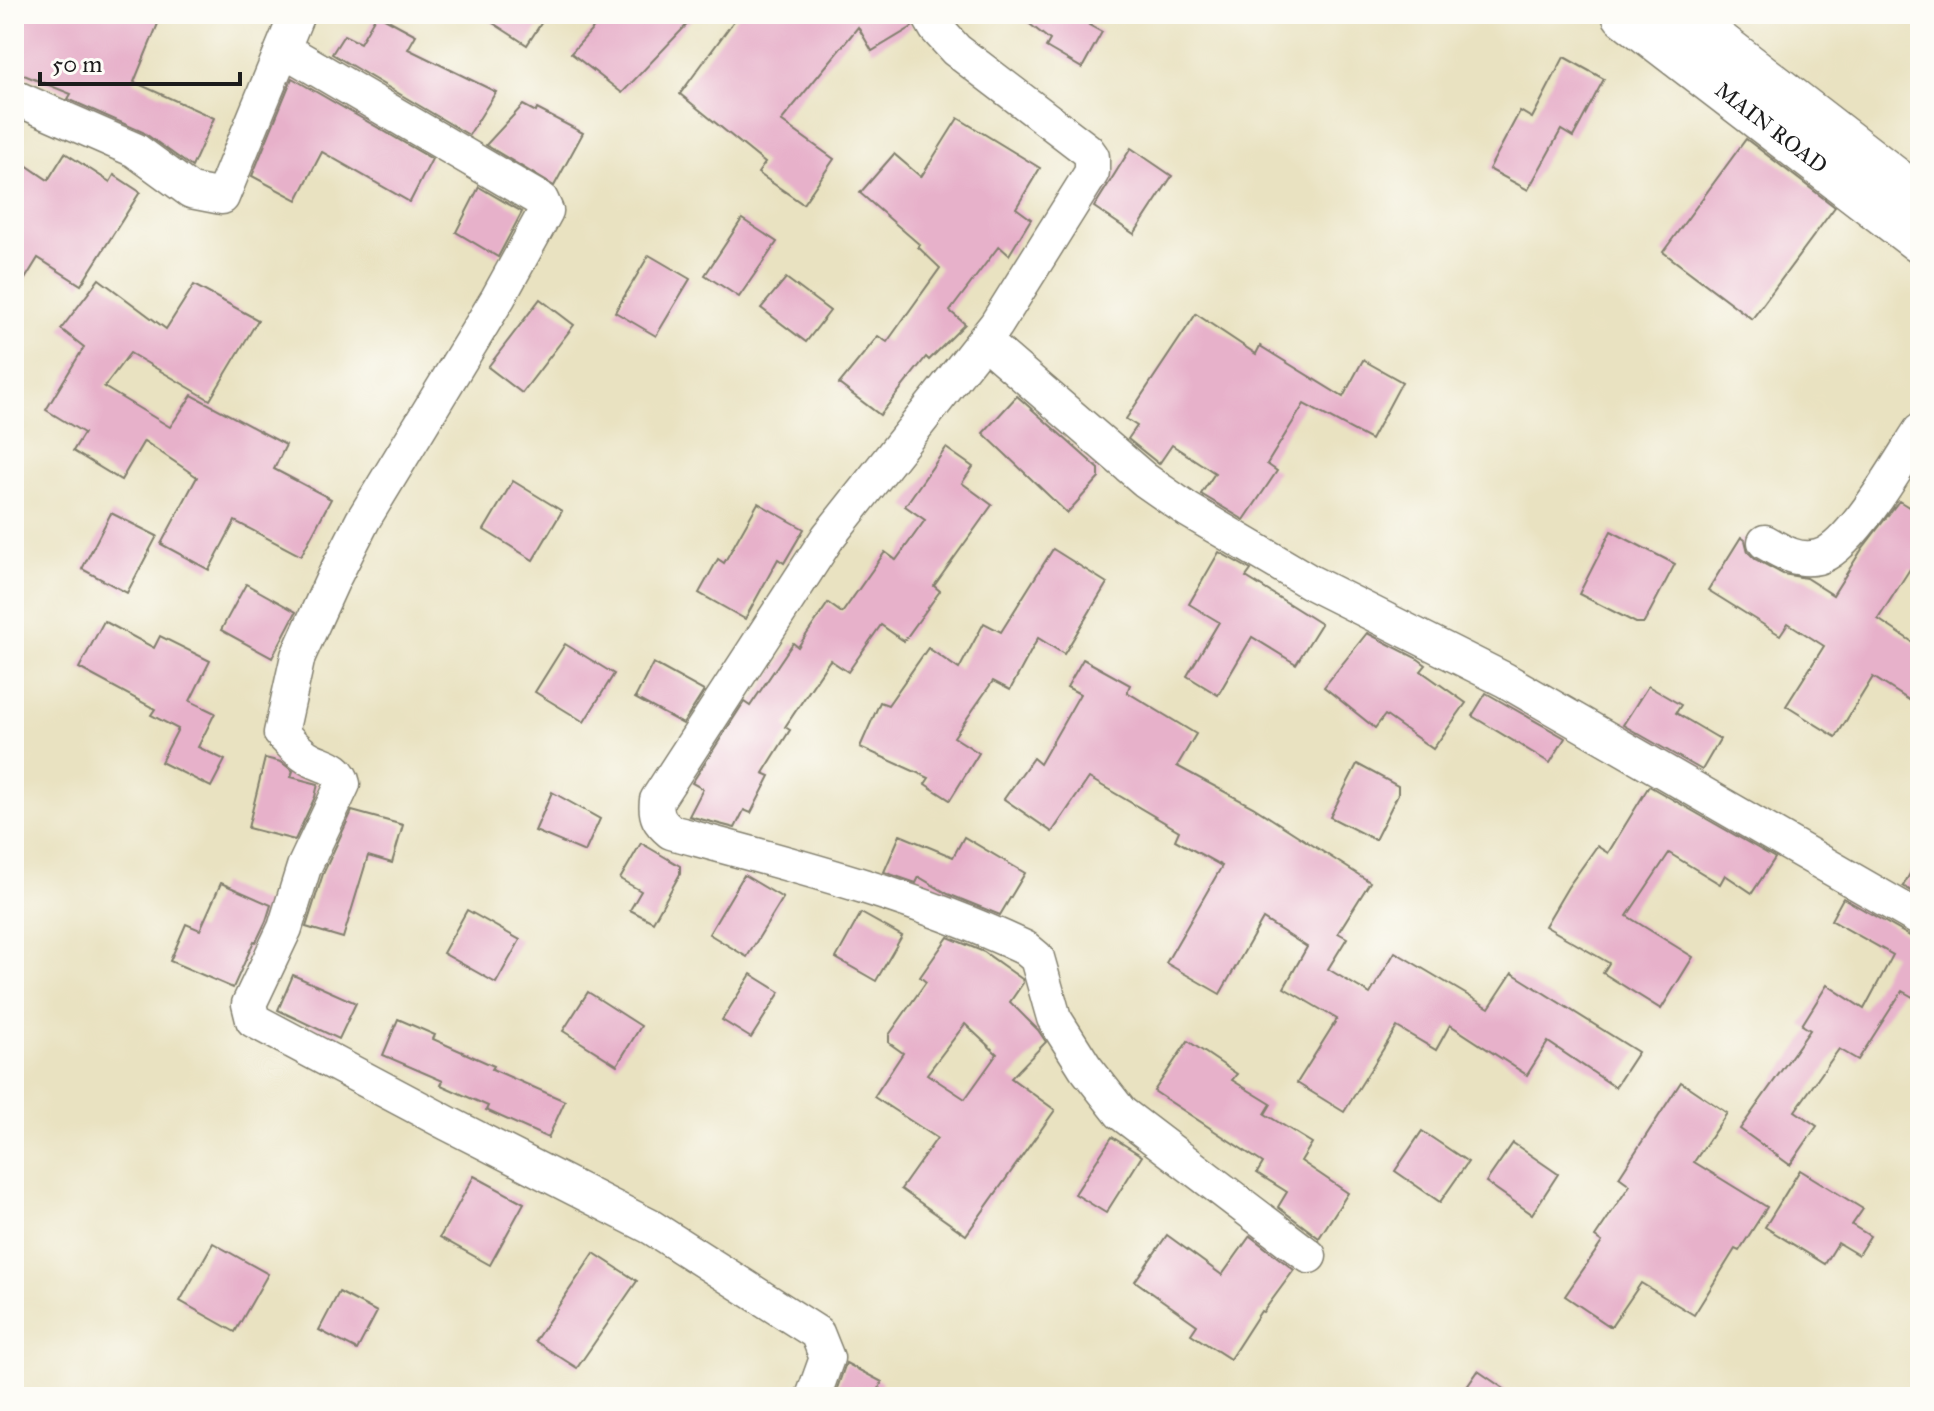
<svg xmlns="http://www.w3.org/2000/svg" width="1934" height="1411" font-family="'IM FELL Great Primer',serif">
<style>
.building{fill:#e7b1ca;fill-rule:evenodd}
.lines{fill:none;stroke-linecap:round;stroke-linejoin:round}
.minor-casing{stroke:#827f6e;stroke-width:37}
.major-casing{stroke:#827f6e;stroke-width:47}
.minor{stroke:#fff;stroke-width:34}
.major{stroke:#fff;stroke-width:44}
.labels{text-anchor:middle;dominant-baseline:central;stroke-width:8;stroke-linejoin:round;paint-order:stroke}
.street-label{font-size:22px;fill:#1c1c1c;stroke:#fdfcf7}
</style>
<rect width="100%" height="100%" fill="#fdfcf7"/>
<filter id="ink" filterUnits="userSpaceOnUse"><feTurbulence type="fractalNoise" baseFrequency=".0125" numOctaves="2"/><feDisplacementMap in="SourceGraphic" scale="16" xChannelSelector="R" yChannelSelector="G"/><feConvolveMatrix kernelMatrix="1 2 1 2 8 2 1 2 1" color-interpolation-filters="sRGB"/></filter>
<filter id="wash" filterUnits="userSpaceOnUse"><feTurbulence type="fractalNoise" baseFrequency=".006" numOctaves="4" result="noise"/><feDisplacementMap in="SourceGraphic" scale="32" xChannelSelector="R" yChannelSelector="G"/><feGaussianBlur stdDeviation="1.8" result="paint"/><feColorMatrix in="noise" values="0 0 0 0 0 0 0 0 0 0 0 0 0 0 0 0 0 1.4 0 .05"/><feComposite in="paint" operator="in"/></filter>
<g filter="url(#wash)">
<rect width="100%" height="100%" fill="#e9e2c1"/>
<g id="blocks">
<g class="building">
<polygon points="14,14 162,14 134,82 214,118 192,167 143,132 68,99 71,94 14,71"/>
<polygon points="377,14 416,35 408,49 496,92 469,135 332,54 344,35 360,43"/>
<polygon points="479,14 547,14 527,45"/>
<polygon points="606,14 697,14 622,93 571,53"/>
<polygon points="739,14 908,14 912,27 872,51 858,27 781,121 834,159 803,204 758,173 765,163 680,94"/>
<polygon points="1017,14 1098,14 1089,25 1102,32 1082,68 1046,47 1050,40"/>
<polygon points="1564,57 1604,79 1573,137 1561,130 1528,190 1489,169 1520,111 1532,118"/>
<polygon points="292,78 432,159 410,202 322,152 297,200 252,176"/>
<polygon points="523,105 536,112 537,109 583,133 554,186 486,145"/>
<polygon points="958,118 1040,168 1016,208 1031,219 1009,255 999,246 950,311 965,324 929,360 926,357 880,415 839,384 878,336 887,342 940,268 918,247 920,245 860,193 894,154 921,177"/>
<polygon points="1746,139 1835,207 1752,319 1663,252"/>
<polygon points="1131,148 1172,176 1134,234 1094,207"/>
<polygon points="65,153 110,182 114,175 140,192 81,285 38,258 14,297 14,157 48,180"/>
<polygon points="479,187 522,212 498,257 456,232"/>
<polygon points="742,219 777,242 739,297 705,275"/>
<polygon points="649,255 690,279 656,336 615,312"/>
<polygon points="786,278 830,311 806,342 761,308"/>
<polygon points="99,279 166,329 194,285 258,320 210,400 130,353 104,387 170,427 192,395 286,445 274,469 331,499 301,556 235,521 209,570 161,544 197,477 144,441 121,480 73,451 84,433 46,410 84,347 61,329"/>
<polygon points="540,299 574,325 522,393 488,367"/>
<polygon points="1196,314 1256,354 1260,346 1343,397 1363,360 1402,382 1371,440 1304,404 1267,464 1277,471 1244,520 1201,494 1215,473 1172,445 1159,464 1128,439 1137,426 1126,419"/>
<polygon points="1017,396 1099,469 1099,478 1067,513 983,433"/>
<polygon points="946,448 973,467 962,483 992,505 934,586 940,591 904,641 881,625 848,672 830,660 785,727 790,730 763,773 770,776 751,813 744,810 735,828 689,816 703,789 692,783 744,702 750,706 793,643 798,647 828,603 842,613 885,552 896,560 925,520 905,506"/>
<polygon points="513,481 562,511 533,560 484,530"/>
<polygon points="1899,501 1920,514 1920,575 1910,569 1878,619 1920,647 1920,707 1873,677 1836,737 1786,706 1824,646 1788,623 1780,635 1708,590 1741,537 1745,540 1748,552 1755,559 1783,574 1806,578 1833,595 1862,549"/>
<polygon points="758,503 804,529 784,563 778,559 745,619 699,593 718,559 724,563"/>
<polygon points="111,513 157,536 127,593 82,569"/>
<polygon points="1611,531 1675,564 1644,623 1636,623 1579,594"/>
<polygon points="1053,549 1107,583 1064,654 1038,638 1010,690 993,681 954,737 979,753 950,800 925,784 929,778 860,747 880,702 888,705 928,648 959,669 984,623 1001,632"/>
<polygon points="1219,552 1251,570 1246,577 1321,624 1296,664 1252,637 1218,695 1187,676 1219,622 1189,604"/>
<polygon points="246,584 296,612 272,658 221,630"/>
<polygon points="104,621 154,648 160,636 210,661 190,701 215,713 198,747 225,760 211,787 161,762 178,729 151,715 155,709 79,668"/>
<polygon points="1367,633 1418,659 1426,665 1421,671 1466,703 1433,749 1385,715 1375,728 1324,687"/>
<polygon points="565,644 614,674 584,722 535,692"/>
<polygon points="1083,659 1130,685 1127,692 1196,734 1177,766 1253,807 1370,882 1338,933 1347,938 1328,969 1370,994 1395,952 1489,1008 1512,973 1638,1052 1615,1087 1548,1042 1527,1075 1450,1025 1436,1050 1397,1027 1344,1112 1297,1083 1337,1019 1284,988 1307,947 1263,919 1220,994 1166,963 1222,866 1175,840 1179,831 1089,778 1052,832 1004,799 1033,758 1040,764 1080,694 1067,687"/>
<polygon points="653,663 704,691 683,724 635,698"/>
<polygon points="1648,686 1681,705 1676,713 1720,739 1702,770 1623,725"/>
<polygon points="1486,693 1565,738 1550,763 1472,716"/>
<polygon points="265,758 281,762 293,771 291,777 318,784 315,797 295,840 248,828"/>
<polygon points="1357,764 1398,786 1398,794 1375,840 1330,817"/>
<polygon points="1649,786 1775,858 1752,893 1725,875 1720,884 1669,853 1627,916 1693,957 1661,1009 1603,973 1609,963 1545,926 1568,887 1597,846 1608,853"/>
<polygon points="552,792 600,819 585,852 535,831"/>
<polygon points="352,811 403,825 392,863 368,856 343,938 306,927 323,874"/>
<polygon points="900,835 953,857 964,837 1025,873 1000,915 948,894 919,877 916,883 884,872"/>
<polygon points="641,843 680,866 680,874 653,922 630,910 641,891 620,879"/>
<polygon points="1920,856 1920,896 1903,886"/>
<polygon points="744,875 783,898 747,957 709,934"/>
<polygon points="221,883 271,905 266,921 256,942 254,941 233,988 170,961 186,924 200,930"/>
<polygon points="1843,898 1910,936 1920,939 1920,1001 1902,991 1858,1060 1839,1049 1795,1111 1817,1126 1790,1165 1740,1129 1810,1030 1802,1025 1827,985 1864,1009 1893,955 1831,920"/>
<polygon points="467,910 520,940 496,983 443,953"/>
<polygon points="861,913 902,936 876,981 836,958"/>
<path d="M948 937 984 952 1022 979 1023 983 1010 1002 1038 1030 1046 1042 1011 1078 1055 1110 966 1235 901 1189 937 1138 874 1097 903 1053 889 1043V1035L926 982 920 977ZM965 1024 997 1054 965 1099 927 1074Z"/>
<polygon points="751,974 780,992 751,1038 722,1020"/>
<polygon points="293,975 356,1003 339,1039 278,1010"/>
<polygon points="588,992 641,1026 617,1065 563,1031"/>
<polygon points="398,1019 435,1035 433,1039 494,1066 492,1069 565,1101 548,1138 486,1110 488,1106 441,1085 443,1081 383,1055"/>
<polygon points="1188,1041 1237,1074 1232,1080 1271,1104 1265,1114 1312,1143 1301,1161 1348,1193 1319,1238 1278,1207 1287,1192 1257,1173 1263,1163 1154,1091"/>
<polygon points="1681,1082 1727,1113 1694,1162 1767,1207 1739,1251 1735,1249 1694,1315 1641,1283 1611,1327 1565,1296 1602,1242 1595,1237 1630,1185 1619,1177"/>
<polygon points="1422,1131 1468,1162 1440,1202 1395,1171"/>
<polygon points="1112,1137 1142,1156 1106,1213 1075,1194"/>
<polygon points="1513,1143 1558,1174 1532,1214 1486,1182"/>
<polygon points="1800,1170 1863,1209 1852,1225 1870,1236 1858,1255 1838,1243 1825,1264 1765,1227"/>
<polygon points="474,1176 524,1203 490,1265 440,1237"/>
<polygon points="1167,1235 1222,1275 1250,1236 1294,1270 1263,1312 1261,1311 1230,1359 1191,1334 1197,1325 1135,1281"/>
<polygon points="213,1243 268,1274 235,1332 180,1301"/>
<polygon points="594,1253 637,1281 577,1368 535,1341"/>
<polygon points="339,1292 377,1312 357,1350 319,1330"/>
<polygon points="846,1363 882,1382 875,1397 834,1397"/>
<polygon points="1478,1371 1516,1397 1460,1397"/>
</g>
</g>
</g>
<g filter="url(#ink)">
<use href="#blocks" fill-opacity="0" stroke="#827f6e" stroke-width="2"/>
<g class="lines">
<g class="minor-casing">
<g id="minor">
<path d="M928 14 936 28 956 50 1087 150 1092 157V172L996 325 828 537 657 800C655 816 659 822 671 832 790 864 913 895 1025 948L1037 958 1054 1018 1085 1067 1121 1113 1309 1256"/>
<path d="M283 49 529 193 541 200 546 211 498 298 363 520 334 577 298 656 281 733C289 741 297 751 307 757 321 766 339 765 343 784L304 867 285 928 249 1004 253 1020 447 1123 651 1227 817 1333 827 1358 813 1397"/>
<polyline points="14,97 135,150 191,191 222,197 297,14"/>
<polyline points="984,341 1145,480 1188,510 1310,582 1505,680 1920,919"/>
<path d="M1765 542C1782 552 1798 562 1818 557 1851 549 1900 461 1920 431"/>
</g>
</g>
<g class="major-casing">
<g id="major">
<path id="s1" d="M1624 14 1920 241"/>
<polyline points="1681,14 1920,199"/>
</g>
</g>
<use href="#minor" class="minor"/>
<use href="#major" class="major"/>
</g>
</g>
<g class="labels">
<g class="street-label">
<text stroke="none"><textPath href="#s1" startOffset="186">MAIN ROAD</textPath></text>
</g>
</g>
<rect width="1934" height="1411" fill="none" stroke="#fdfcf7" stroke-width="48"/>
<path d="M40 72v12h200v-12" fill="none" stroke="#1c1c1c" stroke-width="4"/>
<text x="52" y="72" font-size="24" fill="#1c1c1c" stroke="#fdfcf7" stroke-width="6" paint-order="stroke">50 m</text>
</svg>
